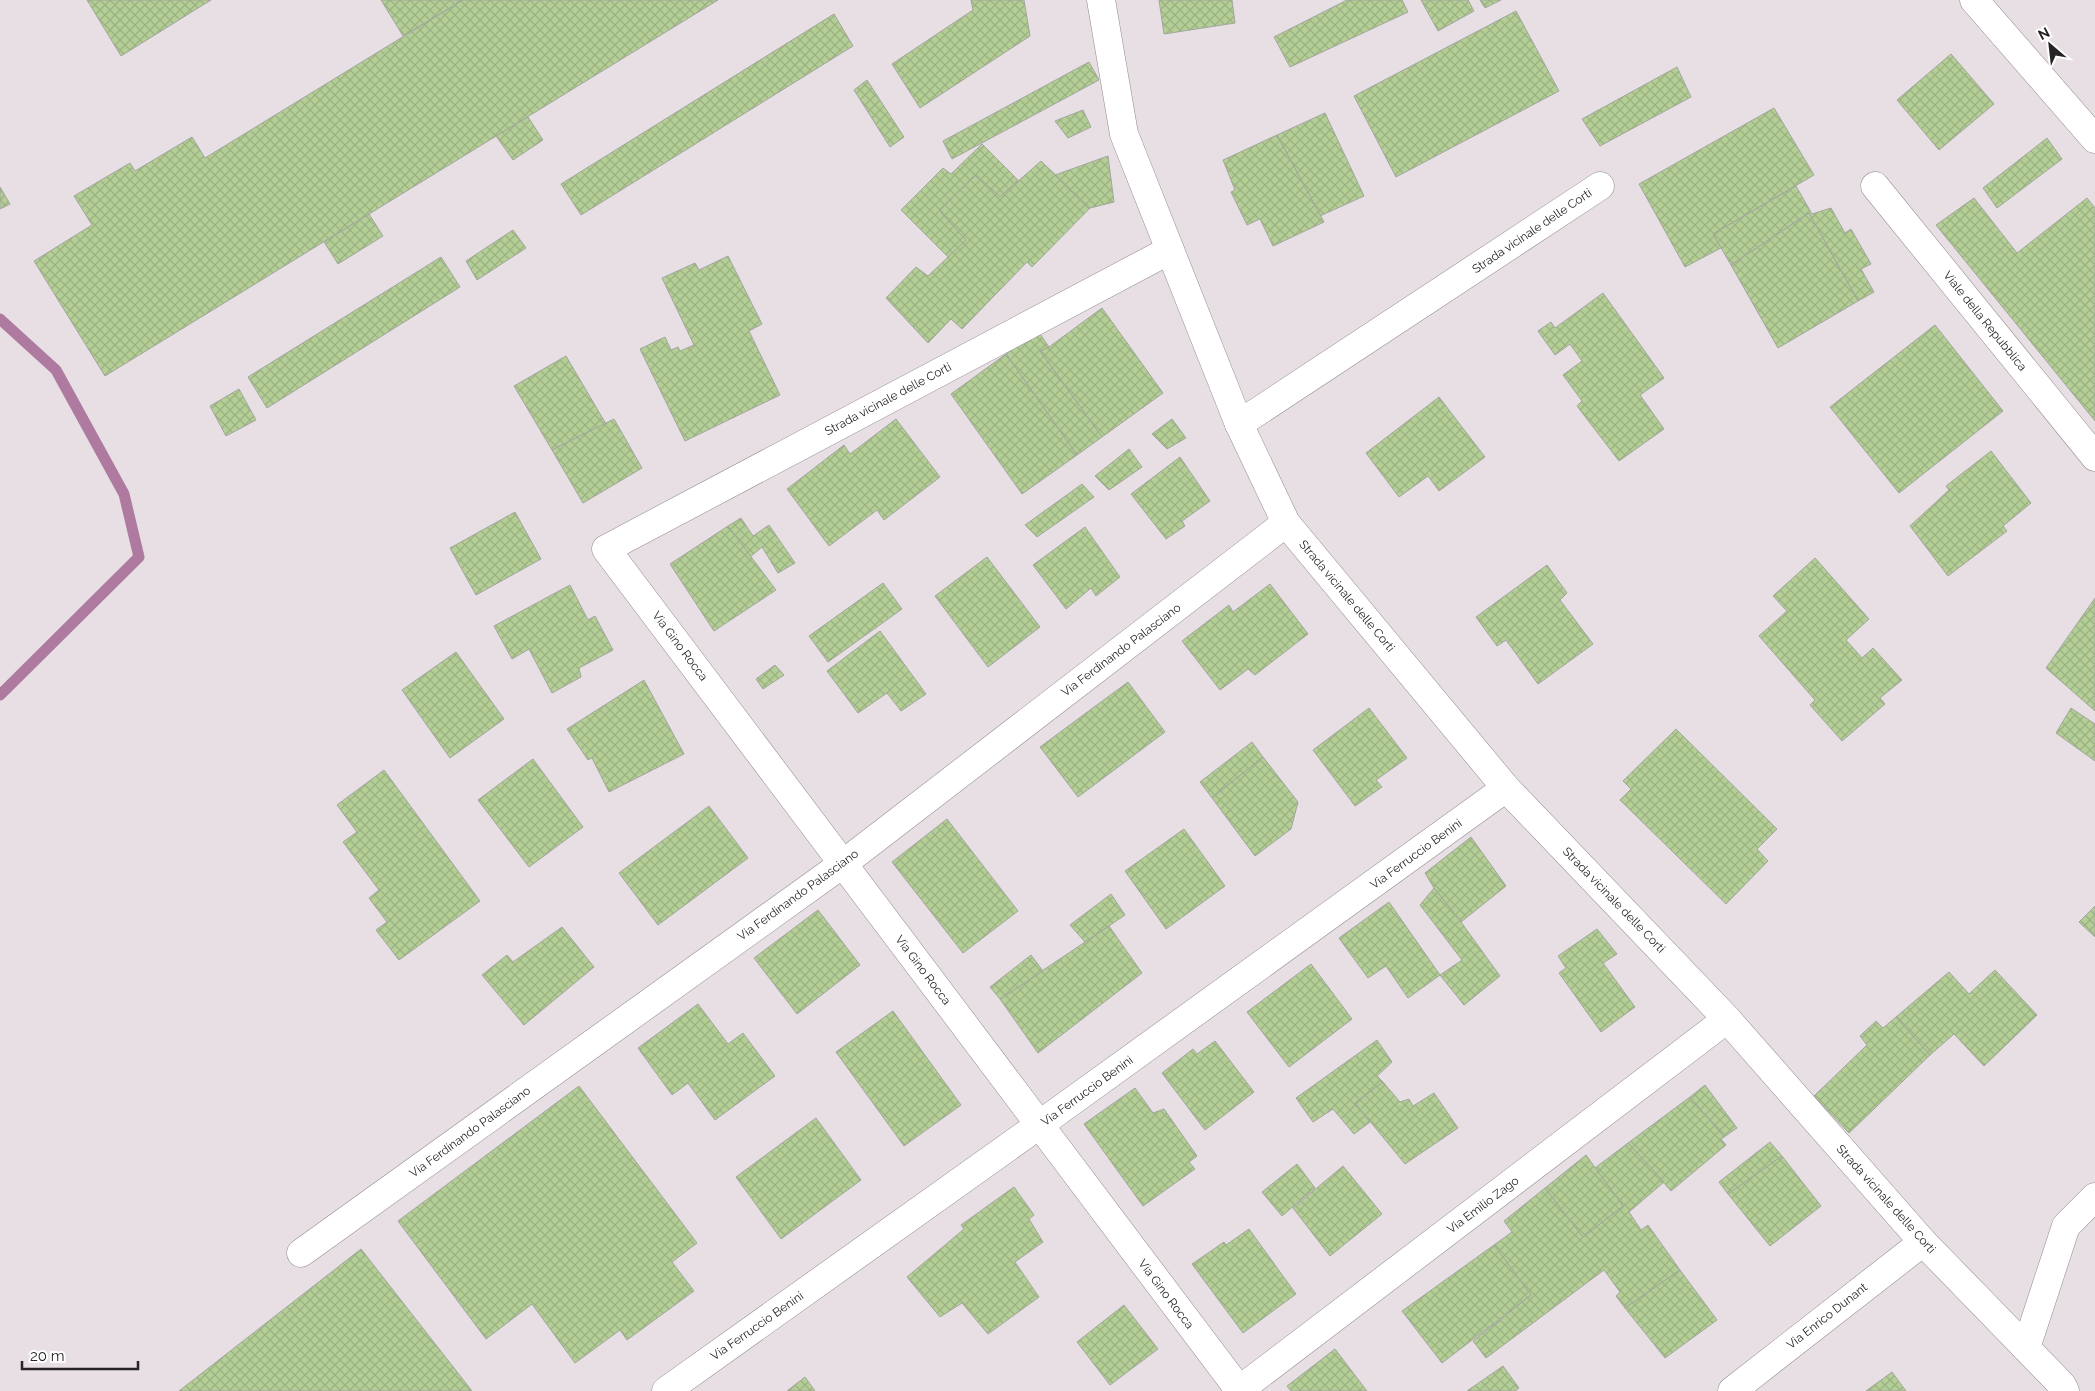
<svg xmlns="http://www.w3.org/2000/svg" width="2095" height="1391" font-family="Raleway,sans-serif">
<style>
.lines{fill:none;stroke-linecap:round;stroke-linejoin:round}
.stream{stroke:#ae7aa0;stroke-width:11}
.building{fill:url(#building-cross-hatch);stroke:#a2a69e}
.minor-casing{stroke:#938b90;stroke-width:29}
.minor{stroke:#fff;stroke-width:28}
.labels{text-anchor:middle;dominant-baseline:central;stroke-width:4;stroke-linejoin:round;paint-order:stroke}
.street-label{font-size:12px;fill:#262325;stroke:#fff}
</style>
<defs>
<pattern id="building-cross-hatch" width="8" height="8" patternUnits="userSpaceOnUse" patternTransform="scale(1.25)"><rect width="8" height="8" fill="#b4cf96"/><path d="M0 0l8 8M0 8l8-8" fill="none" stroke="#9bb181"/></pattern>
</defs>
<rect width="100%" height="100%" fill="#e8dfe5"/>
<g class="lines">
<polyline class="stream" points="0,319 56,370 124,494 139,557 0,695"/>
</g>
<g class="building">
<polygon points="87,0 211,0 121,56"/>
<polygon points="381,0 463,0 403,36"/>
<polygon points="463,0 718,0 105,376 34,261 92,225 74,196 130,163 135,171 192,137 205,158"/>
<polygon points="971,0 1024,0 1030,36 920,108 892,64 973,10"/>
<polygon points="1159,0 1232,0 1235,23 1164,34"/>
<polygon points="1347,0 1402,0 1408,12 1290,67 1274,37"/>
<polygon points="1421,0 1468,0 1474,11 1438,31"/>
<polygon points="1480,0 1501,0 1485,8"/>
<polygon points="1516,11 1559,91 1396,177 1354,96"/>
<polygon points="834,14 853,46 581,215 561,184"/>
<polygon points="1951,54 1994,104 1939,150 1897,100"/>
<polygon points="1089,62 1099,80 952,159 943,141"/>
<polygon points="1677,67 1691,97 1600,146 1582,119"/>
<polygon points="867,80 904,137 890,147 854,90"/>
<polygon points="1774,108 1814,175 1713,234 1721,248 1685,267 1639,184"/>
<polygon points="1083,110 1091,127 1068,138 1055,121"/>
<polygon points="1325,113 1364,196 1320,216 1277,135"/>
<polygon points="528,117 543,140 513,160 496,136"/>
<polygon points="1277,135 1324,222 1273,246 1260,219 1247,225 1231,192 1235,190 1223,160"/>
<polygon points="2047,138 2062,159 1997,208 1983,188"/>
<polygon points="982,144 1018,180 1000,197 976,175 939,210 966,240 949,258 901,210 943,168 951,174"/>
<polygon points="1108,156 1114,202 1090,208 1055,175"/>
<polygon points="1041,161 1090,208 1032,267 1027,262 962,329 951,319 928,343 886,298 916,267 928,276 966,240 939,210 976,175 1000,197"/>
<polygon points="1796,186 1812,214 1831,208 1845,233 1851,229 1871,264 1861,269 1874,292 1858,301 1809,213 1731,265 1713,234"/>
<polygon points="0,187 10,204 0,209"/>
<polygon points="1974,198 2017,253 2087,198 2095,208 2095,421 1936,225"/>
<polygon points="1809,213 1858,301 1778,348 1731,265"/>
<polygon points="369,214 383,236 338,264 324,242"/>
<polygon points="513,230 526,248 477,280 466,261"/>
<polygon points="728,256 762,324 749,331 780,395 685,441 640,349 665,337 671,350 678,347 680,351 694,345 662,278 695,263 699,270"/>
<polygon points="441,257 460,287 267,408 248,377"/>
<polygon points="1603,293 1664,378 1640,395 1664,429 1619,461 1577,406 1582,401 1563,375 1582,361 1570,344 1555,355 1538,331 1551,322 1555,328"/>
<polygon points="1102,308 1163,393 1102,437 1040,351 1049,347"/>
<polygon points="1935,325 2003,411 1899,493 1830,407"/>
<polygon points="1038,331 1049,347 1040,351 1102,437 1077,455 1006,354"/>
<polygon points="1006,354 1077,455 1022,494 951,394"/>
<polygon points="566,356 606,424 552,450 514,386"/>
<polygon points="239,389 256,420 226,436 210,406"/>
<polygon points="1439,397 1485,457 1439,491 1428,476 1399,497 1366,453"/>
<polygon points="614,419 642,468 583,503 552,450"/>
<polygon points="896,419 940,477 884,520 877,510 829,546 787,489 844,445 850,454"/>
<polygon points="1172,419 1186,438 1167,449 1152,434"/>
<polygon points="1129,449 1142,467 1109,490 1095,476"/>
<polygon points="1991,451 2031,503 2003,526 2007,531 1948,576 1910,526 1949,490 1946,486"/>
<polygon points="1180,457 1210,501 1182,521 1185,526 1166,539 1131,494"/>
<polygon points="1082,484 1094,497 1037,537 1025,525"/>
<polygon points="515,512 541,559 476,595 450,548"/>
<polygon points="741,518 753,536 769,525 795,563 778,573 762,547 750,557 728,526"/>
<polygon points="728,526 776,590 714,631 670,564"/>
<polygon points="1085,527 1120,577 1096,596 1091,588 1066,609 1033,565"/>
<polygon points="987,557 1040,627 988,667 935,596"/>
<polygon points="1815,558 1869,619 1846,640 1862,658 1873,648 1902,680 1880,698 1885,704 1842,741 1810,705 1815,700 1759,636 1787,611 1773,596"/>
<polygon points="1547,565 1567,593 1560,600 1593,644 1538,684 1506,640 1497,646 1476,617"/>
<polygon points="883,583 902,609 828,662 809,636"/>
<polygon points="1270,584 1308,634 1255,675 1248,669 1220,690 1182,641 1229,605 1233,612"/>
<polygon points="570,585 588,620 595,616 613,650 579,668 581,677 552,693 529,649 512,659 494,626"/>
<polygon points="2095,598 2095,711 2046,668"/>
<polygon points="880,631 926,694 901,711 887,693 858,713 827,671"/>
<polygon points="456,652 504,719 450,758 402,690"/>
<polygon points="775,665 784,675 763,689 756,679"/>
<polygon points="644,680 684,754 609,792 592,758 588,760 567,729"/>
<polygon points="1128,682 1165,732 1078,797 1040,747"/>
<polygon points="1369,708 1407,758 1376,780 1382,787 1355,806 1313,750"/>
<polygon points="2071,708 2095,724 2095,761 2056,733"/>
<polygon points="1676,729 1777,829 1757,849 1768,861 1726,904 1620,800 1631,789 1623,781"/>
<polygon points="1252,742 1263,757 1212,798 1200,782"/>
<polygon points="1263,757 1298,802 1291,829 1255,856 1212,798"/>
<polygon points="533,759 583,827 529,867 478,800"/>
<polygon points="384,770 480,901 399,960 376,930 387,922 369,898 379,890 343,842 357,832 337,805"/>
<polygon points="709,806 748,858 658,925 619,873"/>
<polygon points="947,819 1018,911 963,953 892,862"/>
<polygon points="1184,829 1225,886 1166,929 1125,871"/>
<polygon points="1471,837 1506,886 1461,922 1434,888 1425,873"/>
<polygon points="1434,888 1461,922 1500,976 1464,1005 1440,975 1462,960 1420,905"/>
<polygon points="1111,894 1125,915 1085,942 1070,925"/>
<polygon points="1389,902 1440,975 1408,998 1386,966 1368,978 1339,938"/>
<polygon points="2095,906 2095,937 2079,922"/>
<polygon points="818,910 860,965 797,1014 754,958"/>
<polygon points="1109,926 1142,973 1038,1053 1000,999"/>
<polygon points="562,927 594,967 524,1025 482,975 507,955 513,962"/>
<polygon points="1597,929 1617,954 1603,963 1635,1007 1601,1032 1559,973 1566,968 1558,956"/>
<polygon points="1031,955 1043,971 1000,999 990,987"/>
<polygon points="1311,964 1352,1019 1289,1067 1247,1012"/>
<polygon points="1995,970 2037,1015 1984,1066 1954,1034 1930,1055 1896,1017 1949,972 1969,994"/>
<polygon points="698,1004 728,1044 743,1033 775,1076 715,1120 688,1083 672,1095 638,1048"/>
<polygon points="893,1011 961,1105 904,1146 836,1052"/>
<polygon points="1896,1017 1930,1055 1849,1133 1814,1096 1867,1045 1860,1036 1876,1021 1883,1028"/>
<polygon points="1377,1040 1392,1062 1377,1076 1383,1082 1355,1103 1370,1122 1354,1134 1333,1109 1313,1122 1296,1098"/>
<polygon points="1215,1041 1254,1092 1205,1130 1162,1073 1193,1049 1197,1054"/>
<polygon points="1383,1082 1400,1102 1409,1099 1413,1106 1434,1093 1458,1128 1405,1164 1355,1103"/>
<polygon points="1705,1085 1737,1128 1724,1137 1690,1097"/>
<polygon points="579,1086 697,1243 672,1262 694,1291 627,1340 620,1330 575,1363 532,1304 486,1339 398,1221"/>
<polygon points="1135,1088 1153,1113 1164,1109 1197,1156 1189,1162 1195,1169 1143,1206 1084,1124"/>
<polygon points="1690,1097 1724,1137 1721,1139 1726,1145 1671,1191 1628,1143"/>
<polygon points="816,1118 861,1180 781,1239 736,1177"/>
<polygon points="1770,1142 1782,1156 1728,1194 1719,1182"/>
<polygon points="1628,1143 1664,1182 1629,1212 1641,1230 1648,1225 1680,1270 1625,1308 1616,1296 1620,1292 1604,1270 1486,1358 1473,1341 1531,1295 1494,1245 1512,1232 1504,1221 1545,1188 1583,1237 1623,1206 1595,1168"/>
<polygon points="1586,1155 1623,1206 1583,1237 1545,1188"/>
<polygon points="1782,1156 1821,1206 1770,1246 1728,1194"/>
<polygon points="1297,1164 1315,1188 1282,1216 1262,1192"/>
<polygon points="1343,1166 1382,1214 1330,1256 1293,1208"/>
<polygon points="1014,1187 1034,1215 1029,1219 1043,1242 1015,1262 1039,1297 988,1334 962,1303 940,1317 907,1277 964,1229 961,1225"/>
<polygon points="1249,1229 1296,1294 1243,1333 1192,1264 1224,1242 1226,1245"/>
<polygon points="1494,1245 1531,1295 1442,1363 1402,1311"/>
<polygon points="361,1249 472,1391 179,1391"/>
<polygon points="1680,1270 1717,1320 1665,1358 1625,1308"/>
<polygon points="1124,1305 1158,1349 1110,1385 1077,1342"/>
<polygon points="1335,1349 1367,1391 1291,1391 1287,1386"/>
<polygon points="1503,1366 1519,1388 1515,1391 1467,1391"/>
<polygon points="1892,1372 1906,1391 1866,1391"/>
<polygon points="805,1377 815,1391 787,1391"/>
</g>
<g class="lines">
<g class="minor-casing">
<g id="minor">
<polyline points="1101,0 1124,134 1239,424 1286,523 1506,788 1727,1019 1923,1242 2062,1385 2065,1391"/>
<polyline points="1974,0 2095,139"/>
<polyline points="1875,186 2095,457"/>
<polyline points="1170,250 606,549 1240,1391"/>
<polyline points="1239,424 1600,186"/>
<polyline points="301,1253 844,863 1286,523"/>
<polyline points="2026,1348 2066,1226 2095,1197"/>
<polyline points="666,1391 1039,1125 1506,788"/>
<polyline points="1238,1391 1727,1019"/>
<polyline points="1732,1391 1923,1242"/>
</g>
</g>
<use href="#minor" class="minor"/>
</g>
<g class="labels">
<g class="street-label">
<text transform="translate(1532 231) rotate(-34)">Strada vicinale delle Corti</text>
<text transform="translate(1985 321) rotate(51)">Viale della Repubblica</text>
<text transform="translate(888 399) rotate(-28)">Strada vicinale delle Corti</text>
<text transform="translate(1347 596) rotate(50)">Strada vicinale delle Corti</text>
<text transform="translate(680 646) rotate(53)">Via Gino Rocca</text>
<text transform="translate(1121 650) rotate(-37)">Via Ferdinando Palasciano</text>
<text transform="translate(1416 854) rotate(-36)">Via Ferruccio Benini</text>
<text transform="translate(798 895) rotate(-36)">Via Ferdinando Palasciano</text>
<text transform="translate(1614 900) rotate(46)">Strada vicinale delle Corti</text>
<text transform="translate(923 970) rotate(53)">Via Gino Rocca</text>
<text transform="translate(1087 1091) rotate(-36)">Via Ferruccio Benini</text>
<text transform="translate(470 1132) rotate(-36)">Via Ferdinando Palasciano</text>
<text transform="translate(1886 1199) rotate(48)">Strada vicinale delle Corti</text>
<text transform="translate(1483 1205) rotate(-37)">Via Emilio Zago</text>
<text transform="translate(1166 1294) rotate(53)">Via Gino Rocca</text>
<text transform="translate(1827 1316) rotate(-38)">Via Enrico Dunant</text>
<text transform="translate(757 1326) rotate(-35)">Via Ferruccio Benini</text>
</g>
</g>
<g transform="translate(2050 45) rotate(332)" stroke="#ffffff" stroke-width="4" paint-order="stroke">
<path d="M0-4L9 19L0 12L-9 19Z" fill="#262325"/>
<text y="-8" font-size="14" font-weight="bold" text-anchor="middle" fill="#262325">N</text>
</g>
<path d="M22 1361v8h116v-8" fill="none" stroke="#262325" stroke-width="2.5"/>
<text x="30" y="1361" font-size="15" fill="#262325" stroke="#ffffff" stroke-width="4" paint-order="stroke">20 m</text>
</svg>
